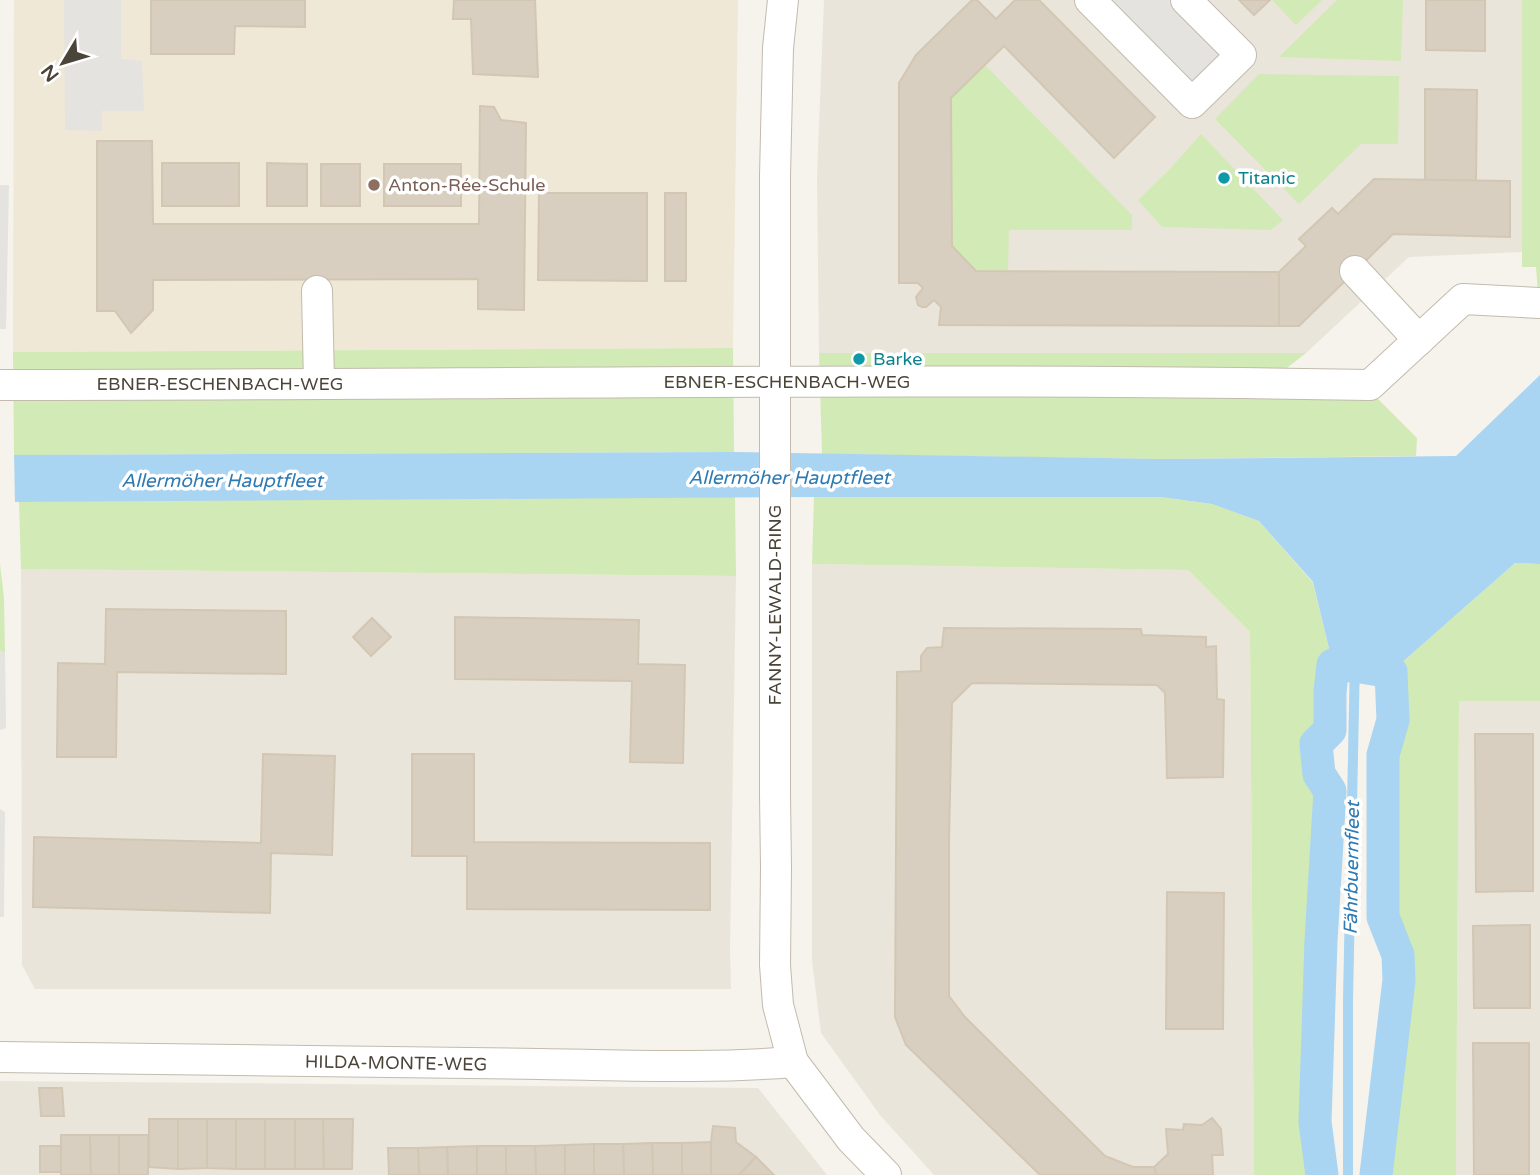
<svg xmlns="http://www.w3.org/2000/svg" width="1540" height="1175" font-family="'Varela Round',sans-serif">
<style>
.residential{fill:#eae5da}
.education{fill:#efe8d6}
.green{fill:#d2eab5}
.parking{fill:#e5e3e0}
.water{fill:#a9d4f2}
.pier{fill:#f6f3ec}
.lines{fill:none;stroke-linecap:round;stroke-linejoin:round}
.stream{stroke:#a9d4f2;stroke-width:10}
.canal{stroke:#a9d4f2;stroke-width:33}
.building{fill:#d8cfc1;stroke:#d3c7b4;stroke-width:2}
.minor-casing{stroke:#c2bbae;stroke-width:32}
.minor{stroke:#fff;stroke-width:30}
.culture-dot{fill:#0f9aa8;stroke:#fff;stroke-width:2.5}
.education-dot{fill:#8d6e63;stroke:#fff;stroke-width:2.5}
.labels{text-anchor:middle;dominant-baseline:central;stroke-width:7;stroke-linejoin:round;paint-order:stroke}
.culture-label{font-size:18px;fill:#0d838f;stroke:#fff;text-anchor:start}
.education-label{font-size:18px;fill:#785e54;stroke:#fff;text-anchor:start}
.street-label{font-size:18px;fill:#4b4439;stroke:#fff}
.water-label{font-size:19px;font-style:italic;fill:#2e7ab2;stroke:#fff}
</style>
<rect width="100%" height="100%" fill="#f6f3ec"/>
<g class="residential">
<polygon points="824,0 1522,0 1522,252 1409,257 1306,353 819,353 817,177"/>
<polygon points="812,564 1188,570 1250,632 1254,1175 934,1175 880,1115 821,1033 812,961"/>
<polygon points="21,569 736,576 730,949 731,989 35,989 22,965"/>
<polygon points="1459,700 1540,701 1540,1175 1456,1175"/>
<polygon points="0,1081 758,1088 827,1175 0,1175"/>
</g>
<polygon class="education" points="14,0 738,0 733,348 13,352"/>
<g class="green">
<polygon points="1272,0 1322,0 1296,25"/>
<polygon points="1337,0 1403,0 1401,61 1279,57"/>
<polygon points="1522,0 1540,0 1540,293 1538,293 1536,267 1522,267"/>
<polygon points="985,65 1132,215 1132,230 1009,230 1008,271 976,271 952,246 951,98"/>
<polygon points="1259,74 1399,76 1398,144 1361,144 1299,204 1215,119"/>
<polygon points="1201,134 1283,220 1271,230 1162,227 1138,200 1169,170"/>
<polygon points="733,348 734,452 14,455 13,352"/>
<polygon points="819,353 1306,353 1278,375 1375,396 1417,438 1416,456 1162,459 822,454"/>
<polygon points="735,497 736,576 21,569 19,501"/>
<polygon points="814,497 1161,497 1212,504 1259,521 1313,583 1333,665 1330,692 1330,730 1316,744 1319,774 1330,791 1321,941 1315,1122 1322,1175 1254,1175 1250,632 1188,570 812,564"/>
<polygon points="1515,563 1540,564 1540,701 1459,701 1456,1175 1376,1175 1399,979 1398,955 1383,917 1383,755 1393,720 1391,672"/>
<polygon points="0,564 4,598 5,653 0,651"/>
</g>
<g class="parking">
<polygon points="64,0 121,0 121,59 142,61 144,111 102,111 102,131 65,130"/>
<polygon points="1090,0 1186,0 1241,55 1192,103"/>
<polygon points="0,185 9,185 6,329 0,329"/>
<polygon points="0,651 5,653 6,728 0,730"/>
<polygon points="0,809 5,812 4,917 0,917"/>
</g>
<polygon class="water" points="1540,375 1540,564 1515,563 1391,672 1355,670 1333,665 1313,582 1259,521 1212,504 1161,497 814,497 0,502 0,455 734,452 1162,459 1456,456"/>
<polygon class="pier" points="0,451 14,451 15,505 0,505"/>
<g class="lines">
<polyline class="stream" points="1348,1175 1348,1000 1355,658"/>
<polyline class="canal" points="1322,1175 1315,1122 1321,941 1330,791 1319,774 1316,744 1330,730 1330,692 1333,665 1355,666 1391,672 1393,720 1383,755 1383,917 1398,955 1399,980 1376,1175"/>
</g>
<g class="building">
<polygon points="151,0 305,0 305,27 235,26 234,54 151,54"/>
<polygon points="454,0 535,0 538,77 473,74 471,19 453,19"/>
<polygon points="972,0 977,0 996,19 1015,0 1039,0 1155,117 1114,158 1004,46 951,98 952,246 976,271 1279,272 1279,326 939,325 941,307 934,300 926,307 922,307 918,305 916,297 923,288 918,283 899,283 899,83 916,55"/>
<polygon points="1239,0 1270,0 1254,15"/>
<polygon points="1426,0 1485,0 1485,51 1426,50"/>
<polygon points="1425,89 1477,90 1476,181 1425,181"/>
<polygon points="480,106 494,107 501,120 526,123 524,310 478,309 478,279 153,280 153,310 131,333 115,311 97,311 97,141 152,141 153,224 479,224"/>
<rect x="162" y="163" width="77" height="43"/>
<polygon points="267,163 307,164 307,206 267,206"/>
<rect x="321" y="164" width="39" height="42"/>
<rect x="384" y="164" width="77" height="42"/>
<polygon points="1374,179 1510,181 1510,237 1393,234 1299,326 1279,326 1279,272 1306,246 1299,239 1332,208 1338,214"/>
<polygon points="539,193 647,193 647,281 538,280"/>
<rect x="665" y="193" width="21" height="88"/>
<polygon points="106,609 286,611 286,674 117,672 116,757 57,757 58,663 105,664"/>
<polygon points="455,617 639,620 638,664 685,665 683,763 630,762 632,681 455,679"/>
<polygon points="372,618 391,637 371,656 353,637"/>
<polygon points="944,628 1141,629 1142,635 1206,637 1206,647 1216,646 1217,699 1224,700 1223,777 1167,778 1165,693 1157,685 972,683 952,703 949,840 949,996 965,1017 1105,1156 1133,1167 1154,1167 1157,1175 1040,1175 906,1045 895,1017 897,672 921,671 921,656 927,648 942,647"/>
<polygon points="1475,734 1533,734 1533,891 1476,892"/>
<polygon points="263,754 335,756 332,855 271,853 270,913 33,907 34,837 261,843"/>
<polygon points="412,754 474,754 474,842 710,843 710,910 467,909 467,856 412,856"/>
<polygon points="1167,892 1224,893 1223,1029 1166,1029"/>
<polygon points="1530,925 1530,1008 1474,1008 1473,926"/>
<polygon points="1473,1043 1529,1043 1529,1175 1474,1175"/>
<polygon points="39,1088 62,1088 64,1116 41,1116"/>
<polygon points="1212,1118 1221,1129 1223,1155 1212,1155 1213,1175 1157,1175 1154,1167 1168,1154 1166,1129 1183,1130 1184,1124 1202,1125"/>
<polygon points="149,1119 178,1119 178,1169 149,1167"/>
<polygon points="178,1119 207,1119 207,1168 178,1169"/>
<polygon points="207,1119 236,1119 236,1169 207,1168"/>
<rect x="236" y="1119" width="29" height="50"/>
<rect x="265" y="1119" width="30" height="50"/>
<polygon points="295,1119 323,1119 324,1169 295,1169"/>
<polygon points="323,1119 353,1119 352,1169 324,1169"/>
<polygon points="713,1126 735,1128 736,1142 756,1157 739,1175 711,1175 711,1142"/>
<polygon points="61,1135 90,1135 91,1175 61,1175"/>
<polygon points="90,1135 119,1135 119,1175 91,1175"/>
<rect x="119" y="1135" width="29" height="40"/>
<polygon points="711,1142 711,1175 682,1175 682,1143"/>
<polygon points="652,1143 682,1143 682,1175 653,1175"/>
<polygon points="652,1143 653,1175 624,1175 623,1144"/>
<polygon points="594,1144 623,1144 624,1175 594,1175"/>
<polygon points="594,1144 594,1175 565,1175 565,1145"/>
<polygon points="565,1145 565,1175 536,1175 535,1146"/>
<rect x="40" y="1146" width="21" height="26"/>
<rect x="477" y="1146" width="29" height="29"/>
<polygon points="477,1146 477,1175 448,1175 447,1147"/>
<polygon points="506,1146 535,1146 536,1175 506,1175"/>
<polygon points="447,1147 448,1175 419,1175 418,1148"/>
<polygon points="388,1148 418,1148 419,1175 389,1175"/>
<polygon points="756,1157 774,1175 739,1175"/>
</g>
<g class="lines">
<g class="minor-casing">
<g id="minor">
<polyline points="783,0 778,48 775,176 775,794 776,868 775,965 778,1005 793,1062 851,1139 886,1175"/>
<polyline points="1090,0 1192,103 1241,55 1186,0"/>
<polyline points="1355,271 1419,340"/>
<polyline points="317,291 319,383"/>
<path d="M0 385C457 385 913 377 1370 385L1463 299 1540 303"/>
<path d="M0 1057C180 1058 359 1063 539 1064 623 1065 709 1069 793 1062"/>
</g>
</g>
<use href="#minor" class="minor"/>
</g>
<g class="culture-dot">
<circle cx="1224" cy="178" r="7"/>
<circle cx="859" cy="359" r="7"/>
</g>
<circle class="education-dot" cx="374" cy="185" r="7"/>
<g class="labels">
<g class="culture-label">
<text x="1238" y="178">Titanic</text>
<text x="873" y="359">Barke</text>
</g>
<g class="education-label">
<text x="388" y="185">Anton-Rée-Schule</text>
</g>
<g class="street-label">
<text x="787" y="382">EBNER-ESCHENBACH-WEG</text>
<text x="220" y="384">EBNER-ESCHENBACH-WEG</text>
<text transform="translate(775 605) rotate(-90)">FANNY-LEWALD-RING</text>
<text transform="translate(396 1063) rotate(1)">HILDA-MONTE-WEG</text>
</g>
<g class="water-label">
<text x="789" y="478">Allermöher Hauptfleet</text>
<text x="222" y="481">Allermöher Hauptfleet</text>
<text transform="translate(1352 868) rotate(-89)">Fährbuernfleet</text>
</g>
</g>
<g transform="translate(63 63) rotate(232)" stroke="#ffffff" stroke-width="5" paint-order="stroke">
<path d="M0-5L12 26L0 18L-12 26Z" fill="#4b4439"/>
<text y="-10" font-size="19" font-weight="bold" text-anchor="middle" fill="#4b4439">N</text>
</g>
</svg>
